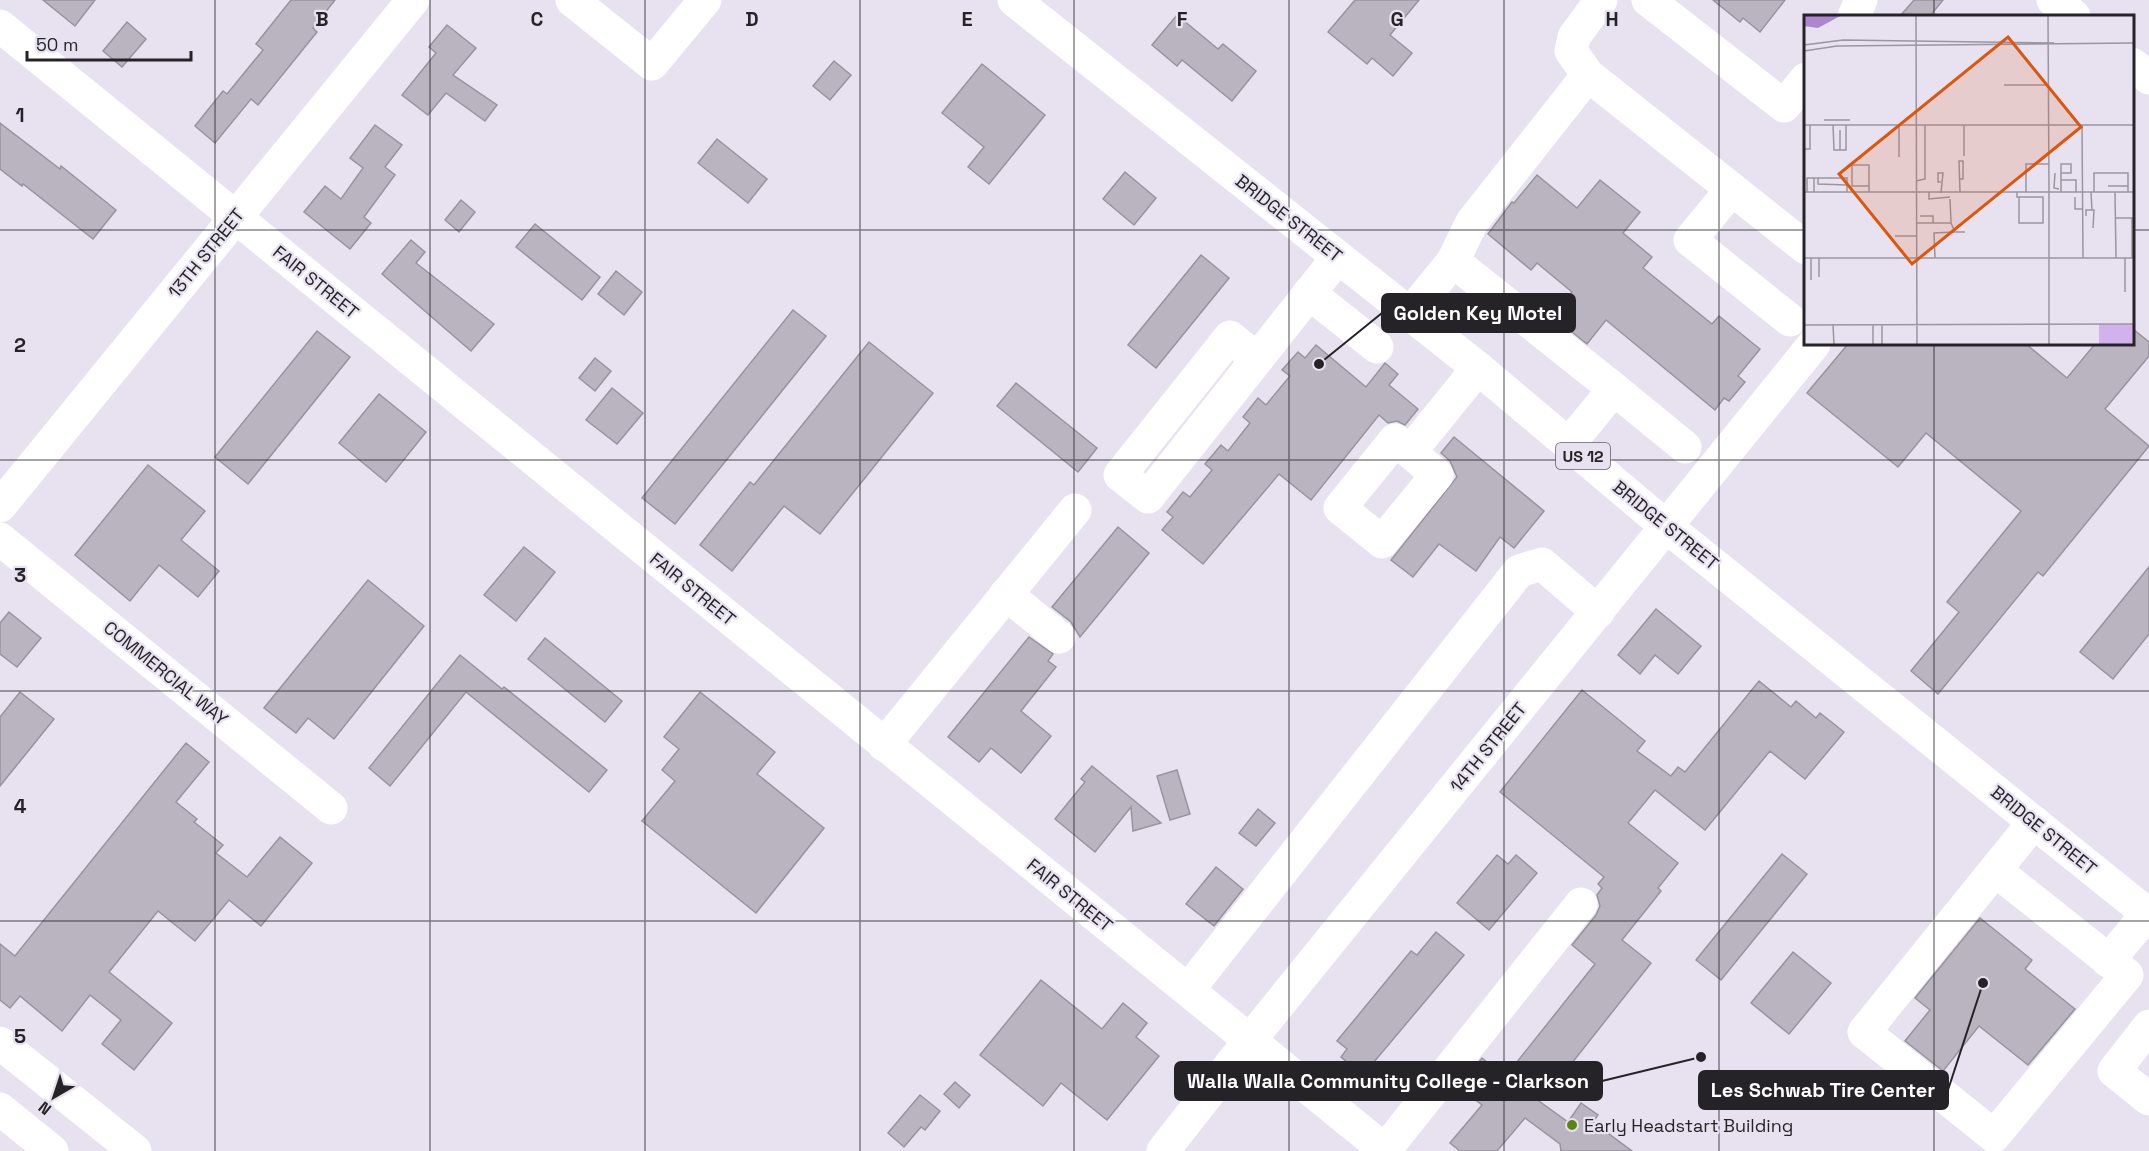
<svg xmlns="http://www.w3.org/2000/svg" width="2149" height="1151" font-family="'Space Grotesk',sans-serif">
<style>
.building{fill:#bab4c1;stroke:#99939f;stroke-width:1.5}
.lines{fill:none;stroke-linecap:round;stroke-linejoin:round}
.minor{stroke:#fff;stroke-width:33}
.highway{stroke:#fff;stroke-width:33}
.grid{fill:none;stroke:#262328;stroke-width:1.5;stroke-opacity:0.55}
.poi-dot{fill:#5c8611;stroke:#e8e1ef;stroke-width:2}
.labels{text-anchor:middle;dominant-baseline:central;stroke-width:4.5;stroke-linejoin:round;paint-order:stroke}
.shield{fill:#e8e1ef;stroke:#605c64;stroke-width:1.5}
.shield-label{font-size:16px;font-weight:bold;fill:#262328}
.street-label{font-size:18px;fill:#262328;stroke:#e8e1ef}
.poi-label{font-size:18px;fill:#262328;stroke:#e8e1ef;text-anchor:start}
.inset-road{fill:none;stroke:#9a959f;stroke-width:1.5}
.view{fill:#de560d;fill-opacity:0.15;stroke:#de560d;stroke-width:3}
.inset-edge{fill:none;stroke:#262328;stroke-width:3}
.grid-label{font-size:20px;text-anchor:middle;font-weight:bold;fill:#262328;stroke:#e8e1ef;stroke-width:4.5;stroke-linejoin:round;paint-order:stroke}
.leader{fill:none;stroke:#262328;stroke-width:2}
.callout-dot{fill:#262328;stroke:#e8e1ef;stroke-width:2}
.callout{fill:#262328;stroke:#262328;stroke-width:2}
.callout-label{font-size:20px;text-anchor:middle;font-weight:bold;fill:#fff}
</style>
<rect width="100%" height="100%" fill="#e8e1ef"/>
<g class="building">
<polygon points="43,0 95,0 75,26"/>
<polygon points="291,0 335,0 313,28 317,32 258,105 251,99 215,143 195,126 223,91 227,94 263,50 256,44"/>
<polygon points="1355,0 1419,0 1390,35 1412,53 1393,76 1372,58 1367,64 1328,32"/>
<polygon points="1713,0 1785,0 1760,32 1743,18 1740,22"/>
<polygon points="1914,0 1943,0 1930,16 1900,16"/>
<polygon points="1177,15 1218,49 1223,44 1256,71 1232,101 1182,60 1177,66 1152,45"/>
<polygon points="127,22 146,39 122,67 103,51"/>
<polygon points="447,25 476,48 453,75 497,105 485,121 446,93 428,115 402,95 436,53 429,47"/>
<polygon points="834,61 851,75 830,100 813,86"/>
<polygon points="982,64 1045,115 989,184 968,167 984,147 942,113"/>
<polygon points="0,123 60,169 61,166 116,210 93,239 23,184 22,186 0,169"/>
<polygon points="375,125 402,145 385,167 395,175 364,217 371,223 350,249 304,212 325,186 341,199 363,168 350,158"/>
<polygon points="717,139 767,179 748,203 698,163"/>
<polygon points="1125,172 1156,198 1134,225 1103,199"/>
<polygon points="1537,175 1577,208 1600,180 1640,212 1623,233 1652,257 1643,268 1712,324 1719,316 1760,349 1738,376 1745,382 1729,401 1724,398 1715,410 1606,320 1587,344 1552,316 1572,292 1537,263 1531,270 1488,234 1512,202 1514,203"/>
<polygon points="461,200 475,212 459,232 445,220"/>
<polygon points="535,224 600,277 582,300 516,247"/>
<polygon points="411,240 425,252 416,263 494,324 471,351 382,274"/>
<polygon points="1201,255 1229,278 1156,368 1128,345"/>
<polygon points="616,271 642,292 624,315 598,294"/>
<polygon points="793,310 826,336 675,524 642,498"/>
<polygon points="2133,329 2149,342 2149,356 2105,409 2149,446 2043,576 2038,572 1938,694 1911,671 1959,612 1947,602 2021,511 1926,433 1898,467 1807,393 1848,344 2026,344 2067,378 2095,344 2133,344"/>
<polygon points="317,331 350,357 248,484 215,457"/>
<polygon points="869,342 933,393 820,534 784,506 732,571 700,545 750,482 754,485"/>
<polygon points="1316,345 1366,387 1385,363 1398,374 1389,385 1418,409 1405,425 1397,421 1388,423 1379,415 1311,500 1279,474 1203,564 1162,530 1173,517 1167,512 1183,492 1190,497 1212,470 1205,464 1221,445 1228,451 1250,423 1243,417 1258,398 1266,405 1290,376 1282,370 1298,352 1305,358"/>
<polygon points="595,358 611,371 595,391 579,378"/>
<polygon points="1016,383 1097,448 1078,472 997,406"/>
<polygon points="612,388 643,413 617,444 586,420"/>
<polygon points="379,394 426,432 386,482 339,443"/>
<polygon points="1454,437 1544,511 1514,548 1500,537 1476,571 1439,544 1413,577 1391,560 1457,477 1450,461 1441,453"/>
<polygon points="148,465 205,511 181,540 219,571 198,597 159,565 130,601 75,555"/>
<polygon points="1118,527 1149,553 1080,637 1071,622 1052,607"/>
<polygon points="524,547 555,572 516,621 484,595"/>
<polygon points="2149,567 2149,634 2113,679 2080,652"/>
<polygon points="368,580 424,626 334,739 308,718 296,733 264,708"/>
<polygon points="1656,609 1701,646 1678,674 1655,655 1640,674 1618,655"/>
<polygon points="9,612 41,638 17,667 0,654 0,623"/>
<polygon points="1029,637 1053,654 1048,661 1056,667 1021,711 1051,736 1021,773 991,748 979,762 948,737"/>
<polygon points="545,638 622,701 605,722 528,659"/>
<polygon points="460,655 502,689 504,687 607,770 589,792 466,692 390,786 369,768"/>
<polygon points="1759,681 1791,707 1796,701 1816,718 1820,713 1844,732 1805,779 1770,751 1705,830 1655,790 1628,823 1678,863 1658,888 1661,891 1622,940 1651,963 1572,1063 1539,1101 1568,1122 1581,1103 1598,1115 1593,1122 1632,1151 1561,1151 1560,1144 1525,1118 1497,1151 1460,1151 1450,1143 1482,1105 1459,1087 1482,1058 1505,1077 1595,964 1572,945 1596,915 1600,906 1597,895 1602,888 1598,884 1604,877 1500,792 1582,690 1645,741 1637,751 1671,776 1678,767 1685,772"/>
<polygon points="20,692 54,719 0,786 0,717"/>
<polygon points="700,692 775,752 757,774 824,828 756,913 642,821 675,781 662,770 679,749 664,737"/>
<polygon points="186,743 209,762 176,802 197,819 194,822 223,845 216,853 247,877 280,837 312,863 261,926 229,900 195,941 158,911 109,972 172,1023 134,1070 102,1044 121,1020 90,995 62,1031 20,996 10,1008 0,1000 0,944 15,956"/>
<polygon points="1092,766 1131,798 1161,823 1133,831 1131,807 1095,852 1055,819 1085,782 1081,779"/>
<polygon points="1177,770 1190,814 1170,820 1157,776"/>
<polygon points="1258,809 1275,823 1256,846 1239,833"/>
<polygon points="1782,854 1807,874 1721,980 1696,960"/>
<polygon points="1497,855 1508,864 1516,855 1537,873 1489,930 1457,903"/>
<polygon points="1216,867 1243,889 1214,926 1186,904"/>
<polygon points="1980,918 2032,960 2025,969 2075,1009 2028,1065 1979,1026 1943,1071 1905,1041 1930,1010 1915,998"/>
<polygon points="1436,932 1464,955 1363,1075 1341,1057 1347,1049 1337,1041 1411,951 1417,955"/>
<polygon points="1793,952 1831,983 1789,1034 1751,1003"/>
<polygon points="1041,980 1102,1029 1123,1003 1147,1023 1136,1037 1159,1056 1107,1120 1061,1083 1043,1106 980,1055"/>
<polygon points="955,1082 970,1095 959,1108 944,1094"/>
<polygon points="920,1095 940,1111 925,1130 921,1127 904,1147 888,1133"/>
</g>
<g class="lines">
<g class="minor">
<polyline points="572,0 652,64 705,0"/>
<polyline points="1648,0 1784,106 1806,79"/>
<polyline points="2053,0 2074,16"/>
<polyline points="1854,16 1861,0"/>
<polyline points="0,26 1386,1151"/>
<polyline points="2132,64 2149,78"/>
<polyline points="1588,75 1571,51 1574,37 1601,0"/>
<polyline points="1732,189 1690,240 1790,320"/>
<polyline points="1453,261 1472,222 1588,75 1806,248"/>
<polyline points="1309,293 1377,347"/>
<polyline points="1410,314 1453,261 1614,389 1569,444"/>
<polyline points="1257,359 1230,337 1120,475 1148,497 1338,257"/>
<polyline points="1614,389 1685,447"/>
<polyline points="1410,452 1437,475 1382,542 1340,508 1395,440 1410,452 1478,368"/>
<polyline points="0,506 413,0"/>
<polyline points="0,539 331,808"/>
<polyline points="1006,594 1059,637"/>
<polyline points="884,745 1075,510"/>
<polyline points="1995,870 2127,975 1994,1136 1864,1032 2034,822"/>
<polyline points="2108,961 2147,914"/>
<polyline points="1188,990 1519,571 1542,564 1598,612"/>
<polyline points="2149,1026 2114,1071 2149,1099"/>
<polyline points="0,1043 135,1151"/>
<polyline points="0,1109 52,1151"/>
<polyline points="1385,1150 1581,904"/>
<polyline points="1163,1151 1250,1040 1814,344"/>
</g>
<polyline class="highway" points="1014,0 1478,368 1667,527 2149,915"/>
</g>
<path class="grid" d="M215 0V1151M430 0V1151M645 0V1151M860 0V1151M1074 0V1151M1289 0V1151M1504 0V1151M1719 0V1151M1934 0V16M0 230H1806M2132 230H2149M1934 344V1151M0 460H2149M0 691H2149M0 921H2149"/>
<circle class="poi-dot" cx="1572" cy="1125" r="6"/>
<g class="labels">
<rect class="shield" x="1556" y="443" width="54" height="26" rx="4.5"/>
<g class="shield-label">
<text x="1583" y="456">US 12</text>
</g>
<g class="street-label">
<text transform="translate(1289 218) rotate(38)">BRIDGE STREET</text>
<text transform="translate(206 253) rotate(-51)">13TH STREET</text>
<text transform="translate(316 282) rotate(39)">FAIR STREET</text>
<text transform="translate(1666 525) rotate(39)">BRIDGE STREET</text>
<text transform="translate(693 589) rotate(39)">FAIR STREET</text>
<text transform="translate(166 673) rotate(39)">COMMERCIAL WAY</text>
<text transform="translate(1488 747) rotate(-51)">14TH STREET</text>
<text transform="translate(2044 830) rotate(39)">BRIDGE STREET</text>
<text transform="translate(1070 895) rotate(39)">FAIR STREET</text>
</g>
<g class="poi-label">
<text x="1584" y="1125">Early Headstart Building</text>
</g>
</g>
<g transform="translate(1804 15)">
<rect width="330" height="330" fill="#e8e1ef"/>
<path d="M295 309H330V330H295Z" fill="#d2b2ed"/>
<path d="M0 0H38L14 13 0 11Z" fill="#ae86cf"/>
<path class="inset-road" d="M112 0 113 330M244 0 245 177M0 30 39 25 250 28M0 36 33 31 330 28M200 70H245M20 105H46M0 110H330M29 110 30 135H42V110M95 110V142M278 110 279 243M36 115V135M0 134H6V110M160 141V110M251 158 250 173 255 174M10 163H43V177M14 163V169L43 170M155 164H159V146H155L156 177M257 165V149H267V158H257M112 166 121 164V110M65 171H48V150H65V177M304 171H324M0 177H330M3 177V163H10V177M125 177V184L146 182M213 177V182H239V208H215V182M222 177V149H245M245 177V330M257 177V165H272V177M287 177 288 195M290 177V158H324V177M311 177 312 243M137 178 139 158H134V167H137M271 182V194H278M116 201H129V208M282 201V195H290L289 213M311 203H330M328 203V243M113 208H147L146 184M147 208 151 217H161M91 221H113M0 243H330M7 243V265M15 243V262M131 243 130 218 151 217M321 277V243M29 309 30 330M0 310 330 309M69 310V330M78 310V330"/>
<path class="view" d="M204 22 277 112 108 249 35 159Z"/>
<rect width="330" height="330" class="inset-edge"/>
</g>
<g class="grid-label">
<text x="322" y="26">B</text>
<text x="537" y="26">C</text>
<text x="752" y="26">D</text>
<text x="967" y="26">E</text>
<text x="1182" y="26">F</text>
<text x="1397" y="26">G</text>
<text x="1612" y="26">H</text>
<text x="20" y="122">1</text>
<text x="20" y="352">2</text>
<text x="20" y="582">3</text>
<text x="20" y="813">4</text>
<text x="20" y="1043">5</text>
</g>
<path class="leader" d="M1319 364L1382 313M1701 1057L1602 1081M1983 983L1948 1090"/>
<g class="callout-dot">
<circle cx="1319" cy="364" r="6"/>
<circle cx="1701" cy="1057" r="6"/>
<circle cx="1983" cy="983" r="6"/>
</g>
<g class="callout">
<rect x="1382" y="294" width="193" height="38" rx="6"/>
<rect x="1175" y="1062" width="427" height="38" rx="6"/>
<rect x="1699" y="1071" width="249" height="38" rx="6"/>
</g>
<g class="callout-label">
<text x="1478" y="320">Golden Key Motel</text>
<text x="1388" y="1088">Walla Walla Community College - Clarkson</text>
<text x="1823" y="1097">Les Schwab Tire Center</text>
</g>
<g transform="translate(54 1097) rotate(219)" stroke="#e8e1ef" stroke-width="4.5" paint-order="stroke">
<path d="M0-4.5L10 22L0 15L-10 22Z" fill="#262328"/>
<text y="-9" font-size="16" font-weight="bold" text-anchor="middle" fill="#262328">N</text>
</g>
<path d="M27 51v9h164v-9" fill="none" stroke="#262328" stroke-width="3"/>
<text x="36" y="51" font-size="18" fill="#262328" stroke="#e8e1ef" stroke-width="4.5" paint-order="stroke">50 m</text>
</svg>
